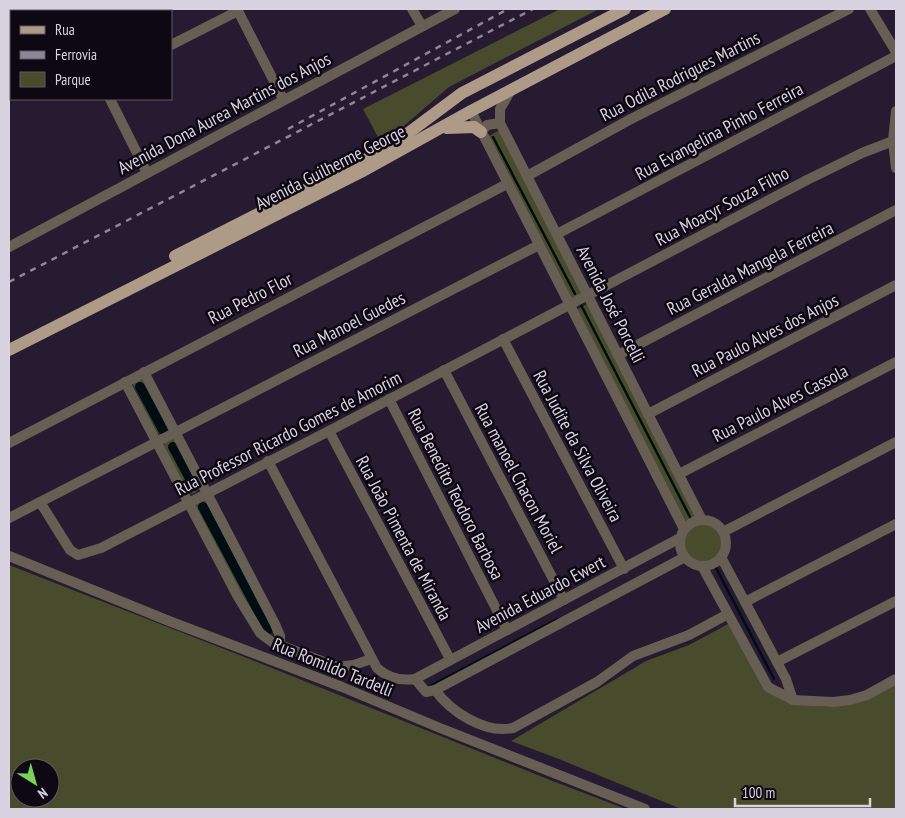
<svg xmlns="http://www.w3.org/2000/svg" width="905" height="818" font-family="'PT Sans Narrow',sans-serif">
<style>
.green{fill:#484c2c;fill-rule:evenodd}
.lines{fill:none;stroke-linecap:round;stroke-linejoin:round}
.stream{stroke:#000d12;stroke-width:2.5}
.canal{stroke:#000d12;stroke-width:10}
.minor{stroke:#675e54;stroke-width:10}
.major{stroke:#ae9b87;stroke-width:12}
.highway{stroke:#cab39b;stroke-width:14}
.rail{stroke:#8e8697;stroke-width:2.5;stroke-dasharray:6 6;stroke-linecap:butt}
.labels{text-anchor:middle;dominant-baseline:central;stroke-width:5;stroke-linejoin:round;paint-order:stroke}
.street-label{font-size:18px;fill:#d8d2e1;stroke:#0d0812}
</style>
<rect width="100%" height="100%" fill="#261b31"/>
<g class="green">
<polygon points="560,9 599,9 449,87 392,136 381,143 363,109"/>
<polygon points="500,130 583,293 572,299 487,137"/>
<polygon points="587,304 697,517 686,522 576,310"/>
<polygon points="141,379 144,380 169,429 167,432 160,435 157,432 133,385 134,382"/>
<polygon points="172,439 176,440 200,488 195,493 191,494 187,491 164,446 165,442"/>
<polygon points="202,500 206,500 273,627 269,633 262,633 196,509 196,505"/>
<circle cx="703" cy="543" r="20"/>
<path d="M9 565 247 658 550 780 626 809H9ZM20 768H50V798H20Z"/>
<polygon points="728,624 765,690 788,703 827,707 852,703 896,683 896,809 681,809 559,759 511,741 646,661 689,645"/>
</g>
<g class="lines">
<g class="stream">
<polyline points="493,137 575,294"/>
<polyline points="581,305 690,517"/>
<polyline points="716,568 774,679"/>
<polyline points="430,686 557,619"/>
</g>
<g class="canal">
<polyline points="140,387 163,430"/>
<polyline points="173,447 194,486"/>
<polyline points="203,507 268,629"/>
</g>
<g class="minor">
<polyline points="59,9 60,11"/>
<polyline points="237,9 283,99"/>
<polyline points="412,9 422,26"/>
<polyline points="870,9 896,52"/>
<polyline points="171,45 238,11"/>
<polyline points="110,99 147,173"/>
<polyline points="471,111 684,529"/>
<polyline points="896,111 893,141 896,168"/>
<polyline points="500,123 702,520"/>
<polyline points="500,123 500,109 511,90"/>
<polyline points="481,132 487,125 500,123"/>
<polyline points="527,176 631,119 849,9"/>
<polyline points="557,234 896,56"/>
<polyline points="9,247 455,9"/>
<polyline points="503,339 624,569"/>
<polyline points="618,355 896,210"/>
<polyline points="444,370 564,600"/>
<polyline points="144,372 275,624 280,636 280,645"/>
<polyline points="125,382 238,597 260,633 272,642 337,667 354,665 371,659"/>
<polyline points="389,399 507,630"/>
<polyline points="648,414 896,285"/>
<polyline points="329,431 450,659"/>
<polyline points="9,443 507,184"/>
<path d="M268 461 377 668C388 678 401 681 415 679L426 692 435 690 685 557"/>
<polyline points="679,474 896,362"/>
<polyline points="40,502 70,550 78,555 101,548 329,431 807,180 862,153 893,141"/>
<polyline points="9,518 539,245"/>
<circle cx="703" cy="543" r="23"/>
<polyline points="723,532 896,442"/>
<polyline points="9,556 169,621 342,687 440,728 645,809"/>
<polyline points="721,557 786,679 793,700"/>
<polyline points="702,566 768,687 793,700 833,702 850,700 867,695 896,679"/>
<polyline points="745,602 896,524"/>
<polyline points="777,662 896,601"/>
<polyline points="415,679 680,538"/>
<path d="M435 690C451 712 485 734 513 728L597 682 633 656 689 635 728 614"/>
</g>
<g class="major">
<polyline points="447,128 474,127 481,132"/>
<polyline points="175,256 378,153 403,137 462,93 625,9"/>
<polyline points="9,350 361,172 471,111 665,9"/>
</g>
<g class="highway">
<polyline points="107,11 112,9"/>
<polyline points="132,11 137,9"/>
<polyline points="9,62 11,61"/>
<polyline points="9,76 11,75"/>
</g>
<g class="rail">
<polyline points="288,129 508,9"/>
<polyline points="9,282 533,9"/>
</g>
</g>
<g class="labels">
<g class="street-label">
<text transform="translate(680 76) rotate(-27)">Rua Odila Rodrigues Martins</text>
<text transform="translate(224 113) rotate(-28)">Avenida Dona Aurea Martins dos Anjos</text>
<text transform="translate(719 131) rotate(-28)">Rua Evangelina Pinho Ferreira</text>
<text transform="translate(330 167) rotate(-27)">Avenida Guilherme George</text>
<text transform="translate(722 206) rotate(-28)">Rua Moacyr Souza Filho</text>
<text transform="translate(750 268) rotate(-27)">Rua Geralda Mangela Ferreira</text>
<text transform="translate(250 298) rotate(-27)">Rua Pedro Flor</text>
<text transform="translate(611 304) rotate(63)">Avenida José Porcelli</text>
<text transform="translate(349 324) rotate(-27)">Rua Manoel Guedes</text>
<text transform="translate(765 335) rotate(-27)">Rua Paulo Alves dos Anjos</text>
<text transform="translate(780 403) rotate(-27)">Rua Paulo Alves Cassola</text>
<text transform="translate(288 433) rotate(-27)">Rua Professor Ricardo Gomes de Amorim</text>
<text transform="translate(578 446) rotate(62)">Rua Judite da Silva Oliveira</text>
<text transform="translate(519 478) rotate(62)">Rua manoel Chacon Moriel</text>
<text transform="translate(456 494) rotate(63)">Rua Benedito Teodoro Barbosa</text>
<text transform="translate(404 538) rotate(62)">Rua João Pimenta de Miranda</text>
<text transform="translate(540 594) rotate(-28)">Avenida Eduardo Ewert</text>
<text transform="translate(333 667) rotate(22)">Rua Romildo Tardelli</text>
</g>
</g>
<rect width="905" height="818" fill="none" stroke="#d8d2e1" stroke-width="20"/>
<rect x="10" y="10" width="162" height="90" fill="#0d0812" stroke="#5e5965"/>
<rect x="20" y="26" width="25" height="8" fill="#ae9b87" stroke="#5e5965"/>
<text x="55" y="35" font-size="15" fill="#d8d2e1">Rua</text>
<rect x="20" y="51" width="25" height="8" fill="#8e8697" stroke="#5e5965"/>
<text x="55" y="60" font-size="15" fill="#d8d2e1">Ferrovia</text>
<rect x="20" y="72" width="25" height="15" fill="#484c2c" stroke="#5e5965"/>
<text x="55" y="85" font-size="15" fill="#d8d2e1">Parque</text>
<g transform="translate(35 783) rotate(143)"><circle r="24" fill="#0d0812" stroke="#5e5965"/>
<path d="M0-4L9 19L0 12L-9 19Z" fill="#78d259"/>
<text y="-8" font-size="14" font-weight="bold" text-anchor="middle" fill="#d8d2e1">N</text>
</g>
<path d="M735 798v8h135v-8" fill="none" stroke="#d8d2e1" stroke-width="2.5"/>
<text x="742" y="798" font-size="15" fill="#d8d2e1" stroke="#0d0812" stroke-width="4" paint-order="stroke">100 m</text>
</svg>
